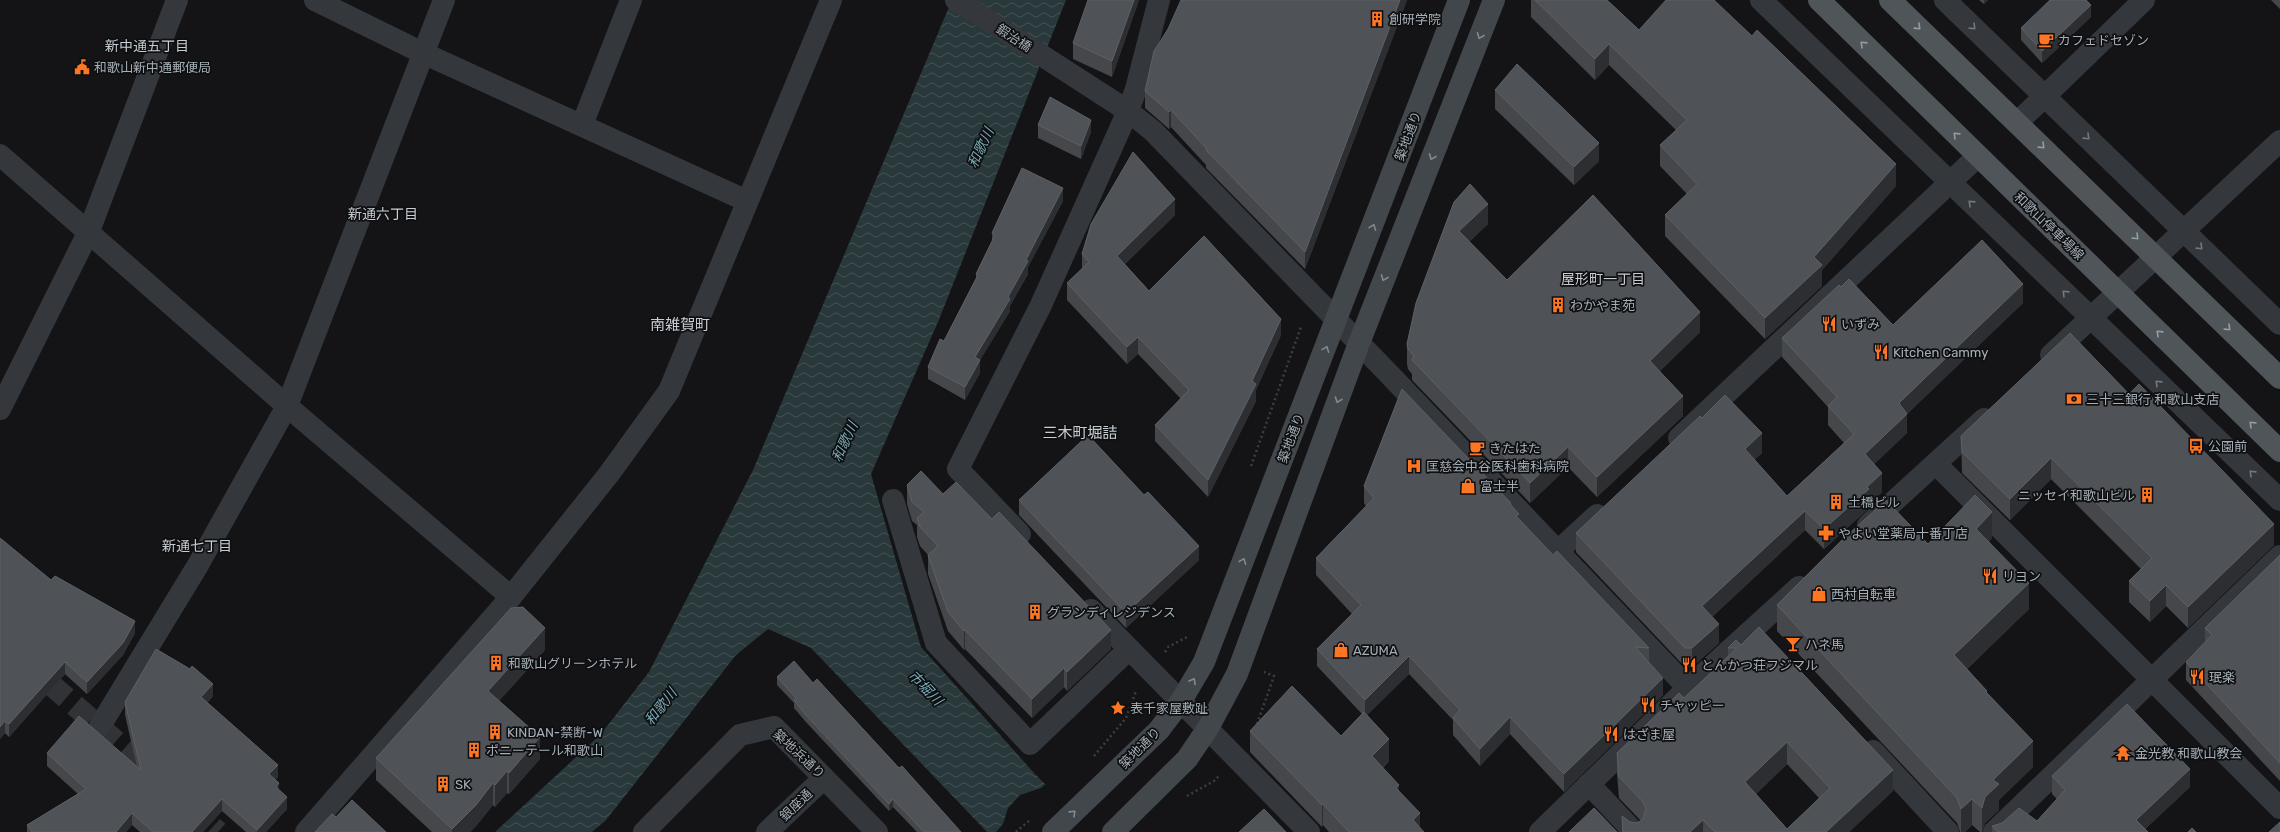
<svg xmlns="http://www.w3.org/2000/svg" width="2280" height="832" font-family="Rubik,'Noto Sans JP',sans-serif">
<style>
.water{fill:url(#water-waves)}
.pier{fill:#141416}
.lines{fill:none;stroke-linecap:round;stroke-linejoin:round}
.street-tunnel{stroke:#313336;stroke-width:22;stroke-dasharray:22 11;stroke-linecap:butt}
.path{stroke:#3a3f42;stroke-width:2.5;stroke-dasharray:2 3;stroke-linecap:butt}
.street{stroke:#34373b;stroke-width:22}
.secondary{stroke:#42474b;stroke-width:22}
.primary{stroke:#50555a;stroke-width:22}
.wall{fill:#45474b;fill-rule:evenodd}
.shaded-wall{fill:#2d2e31}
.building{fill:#4f5257;stroke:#5d6166;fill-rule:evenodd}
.oneway{stroke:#939da4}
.oneway2{stroke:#72797f}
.oneway3{stroke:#828b91}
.labels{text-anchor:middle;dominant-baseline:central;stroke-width:3.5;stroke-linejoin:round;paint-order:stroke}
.poi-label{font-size:13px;fill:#a4afb7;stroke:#0f0f11;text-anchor:start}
.street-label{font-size:13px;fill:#a4afb7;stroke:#0f0f11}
.neighbourhood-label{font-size:14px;fill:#c6cdd3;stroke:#0f0f11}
.water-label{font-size:14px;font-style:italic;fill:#78aab5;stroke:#0f0f11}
.quarter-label{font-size:15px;fill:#c6cdd3;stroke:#0f0f11}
</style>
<defs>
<pattern id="water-waves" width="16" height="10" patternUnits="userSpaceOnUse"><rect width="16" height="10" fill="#29383b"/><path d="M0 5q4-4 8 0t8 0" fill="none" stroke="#455255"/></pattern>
</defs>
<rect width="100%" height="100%" fill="#141416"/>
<polygon class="water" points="952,0 1066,0 938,322 871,474 921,647 1035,774 1093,832 987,832 811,648 768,629 736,655 606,820 592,832 495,832 601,734 649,672 753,470"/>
<polygon class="pier" points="1047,783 1095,832 996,832 1003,824 1008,808 1020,795 1041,788"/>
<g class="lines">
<g class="street-tunnel">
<polyline points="0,640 158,778"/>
<polyline points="188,805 218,832"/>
</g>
<g class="path">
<polyline points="1251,466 1301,327"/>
<polyline points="1165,652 1168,647 1187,637"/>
<polyline points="1257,724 1274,676 1264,672"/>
<polyline points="1094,756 1126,718 1136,691"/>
<polyline points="1187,796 1214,781 1220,775"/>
<polyline points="1016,832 1031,819"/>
</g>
<g class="street">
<polyline points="315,0 423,53 747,201"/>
<polyline points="956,0 1128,111 1153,131 1388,373 1688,688"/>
<polyline points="1761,0 2280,500"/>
<polyline points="1945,0 2280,324"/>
<polyline points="2018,122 2144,0"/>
<polyline points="582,125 631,0"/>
<polyline points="0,155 287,406 511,597"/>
<polyline points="2051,355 2280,141"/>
<polyline points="0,409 89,231 177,0"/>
<polyline points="1679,438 1978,156"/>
<polyline points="1936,464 2280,808"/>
<polyline points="893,500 936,643 1030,744 1129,649"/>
<polyline points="1868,525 1984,419"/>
<polyline points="1020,534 958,469 1041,305 1128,111 1136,89 1159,0"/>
<polyline points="1558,551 1597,515"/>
<polyline points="1091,610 1309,832"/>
<polyline points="100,726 198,565 287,406 444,0"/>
<polyline points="1873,751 1948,832"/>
<polyline points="1589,784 1634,832"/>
<polyline points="306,832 511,597 609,474 669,391 831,0"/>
<polyline points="644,832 740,735 774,727 877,832"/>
<polyline points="767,832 824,778"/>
<polyline points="1540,832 1688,688 1799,587"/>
<polyline points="1994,832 2280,556"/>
</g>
<g class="secondary">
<polyline points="1053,832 1159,730 1181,701 1204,662 1459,0"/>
<polyline points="1113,832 1187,759 1208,728 1237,674 1359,343 1494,0"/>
</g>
<g class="primary">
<polyline points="1819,0 2280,451"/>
<polyline points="1890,0 2280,378"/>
</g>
</g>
<g class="wall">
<polygon points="1139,0 1112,77 1073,59 1073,43"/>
<polygon points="1407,0 1305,269 1206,168 1206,165 1171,127 1169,129 1145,108 1145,91"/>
<polygon points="1531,0 1607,0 1639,30 1896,186 1822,270 1822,286 1765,339 1665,236 1665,215 1687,194 1660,166 1660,145 1676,130 1609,65 1595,80 1531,17"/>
<polygon points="1979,0 1988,0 1984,4"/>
<polygon points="2271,0 2280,0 2280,9"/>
<polygon points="2091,17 2042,63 2021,40 2021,28"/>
<polygon points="1495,90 1599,161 1574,185 1495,109"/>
<polygon points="1038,125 1091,132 1081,159 1038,138"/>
<polygon points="1063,201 1028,267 1028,274 1010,306 1010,311 980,360 980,373 965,400 928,379 928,367 944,341 976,278 976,274 992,242 992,233"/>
<polygon points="1454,202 1488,224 1469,242 1507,280 1700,332 1660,371 1683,416 1597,497 1568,467 1530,503 1412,380 1412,374 1408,369 1407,364 1407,344"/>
<polygon points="1175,215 1125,264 1149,291 1281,335 1256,390 1256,401 1208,497 1155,441 1155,425 1181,399 1138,354 1127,364 1067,300 1067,283 1082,269 1082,254"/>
<polygon points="1841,287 1893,325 2023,303 1907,414 1907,433 1874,464 1882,492 1869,504 1869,508 1824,549 1805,530 1712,617 1719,643 1692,667 1685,667 1576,552 1576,533 1702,418 1762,453 1754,460 1787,496 1844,443 1828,425 1828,407 1782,357 1782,338"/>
<polygon points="2070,333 2274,545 2188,628 2166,606 2150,622 2129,602 2129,581 2141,569 2051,479 2010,520 1962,473 1961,436"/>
<polygon points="907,485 943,494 1111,649 1067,691 1064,687 1032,718 965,649 964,650 948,631 928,574 928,555 920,546 917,537 917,525 912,521 907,504"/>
<polygon points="1364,486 1511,506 1519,519 1553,555 1649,648 1649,663 1663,695 1564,792 1510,734 1480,766 1453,735 1453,720 1409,674 1367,715 1389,761 1383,768 1399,791 1420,828 1424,832 1329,832 1323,825 1322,827 1250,752 1250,731 1341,736 1362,714 1317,666 1317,649 1352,614 1316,575 1316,558 1366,506 1364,503"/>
<polygon points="1019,500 1199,560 1126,628 1019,515"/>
<polygon points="0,538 51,580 135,633 123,655 87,694 65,674 9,737 5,733 0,739"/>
<polygon points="1992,538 1989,541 2029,609 1967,669 1987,693 2033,767 1999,800 1999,810 1985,823 1982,832 1980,832 1972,825 1965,832 1960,832 1957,823 1777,631 1777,605 1928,544"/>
<polygon points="2280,555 2280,781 2186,680 2186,662 2205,642 2205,628"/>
<path d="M1736 640 1893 791 1849 832H1622V816L1630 822 1637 823 1641 821 1619 798 1617 774V753L1684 698 1728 657V648ZM1787 764 1819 798 1787 829 1756 794Z"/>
<polygon points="545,650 499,701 540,759 509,794 507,793 495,807 493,805 476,826 470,832 432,832 376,780 376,758"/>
<polygon points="777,677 813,683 899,768 961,832 917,832 893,807 889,811 805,721 794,708 794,703 777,685"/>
<polygon points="213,696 207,703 278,777 275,780 287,809 266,832 246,832 222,811 203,832 140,832 132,825 126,832 27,832 27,825 78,794 47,766 47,753 137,767 125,715 125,702"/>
<polygon points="2052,776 2190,787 2145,829 2148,832 1992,832 1992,826 2037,821 2057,799 2052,794"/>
</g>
<g class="shaded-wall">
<polygon points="1134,0 1139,0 1112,77 1112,61"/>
<polygon points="1400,0 1407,0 1305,269 1305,252"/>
<polygon points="1984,0 1988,0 1984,4"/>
<polygon points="2091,5 2091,17 2042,63 2042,51"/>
<polygon points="1609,44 1609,65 1595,80 1595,59"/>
<polygon points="1171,110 1171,127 1169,129 1169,112"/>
<polygon points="1091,120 1091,132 1081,159 1081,146"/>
<polygon points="1599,143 1599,161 1574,185 1574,167"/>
<polygon points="1896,164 1896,186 1822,270 1822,286 1765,339 1765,318 1814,257"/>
<polygon points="1063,188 1063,201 1028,267 1028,274 1010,306 1010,311 980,360 980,373 965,400 965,387 975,357 1026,260"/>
<polygon points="1175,199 1175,215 1117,272 1117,256"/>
<polygon points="1488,204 1488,224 1459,251 1459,231"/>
<polygon points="2023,284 2023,303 1907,414 1907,433 1865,473 1865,454 1899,403"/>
<polygon points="1700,312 1700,332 1650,381 1650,361"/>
<polygon points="1281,319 1281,335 1256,390 1256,401 1208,497 1208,480 1252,381"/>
<polygon points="1138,337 1138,354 1127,364 1127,347"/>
<polygon points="1683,396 1683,416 1597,497 1597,477"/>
<polygon points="1762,433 1762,453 1745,469 1745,449"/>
<polygon points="1568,447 1568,467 1530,503 1530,483"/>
<polygon points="2051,458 2051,479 2010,520 2010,499"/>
<polygon points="1882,473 1882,492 1869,504 1869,508 1824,549 1824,529 1867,487"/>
<polygon points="1805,511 1805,530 1702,626 1702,606"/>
<polygon points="1992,512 1992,538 1976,555 1976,529"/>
<polygon points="2274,524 2274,545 2188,628 2188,607"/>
<polygon points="1199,546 1199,560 1126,628 1126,613"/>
<polygon points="2029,583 2029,609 1954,681 1954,655"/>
<polygon points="2166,585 2166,606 2150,622 2150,601"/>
<polygon points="135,621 135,633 123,655 87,694 87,682"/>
<polygon points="1719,624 1719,643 1692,667 1692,648"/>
<polygon points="545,628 545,650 488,713 488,691"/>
<polygon points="965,630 965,649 964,650 964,631"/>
<polygon points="1111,630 1111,649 1067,691 1067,672"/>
<polygon points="1409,656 1409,674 1365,717 1365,700"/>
<polygon points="65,662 65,674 9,737 9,724"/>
<polygon points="1064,668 1064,687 1032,718 1032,699"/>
<polygon points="1663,678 1663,695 1564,792 1564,774"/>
<polygon points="213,684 213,696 201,710 201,697"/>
<polygon points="1510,717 1510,734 1480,766 1480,749"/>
<polygon points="5,721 5,733 0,739 0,727"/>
<polygon points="540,737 540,759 509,794 509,773"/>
<polygon points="1389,739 1389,761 1372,778 1372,756"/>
<polygon points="2033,741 2033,767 1999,800 1999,810 1985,823 1982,832 1982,808 1985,797 1993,780"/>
<polygon points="1787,742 1787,764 1745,804 1745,782"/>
<polygon points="278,765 278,777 269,787 269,774"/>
<polygon points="2190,769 2190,787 2142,832 2136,820"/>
<polygon points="1893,770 1893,791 1849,832 1826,832"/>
<polygon points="507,771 507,793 495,807 495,785"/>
<polygon points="279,783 279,796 276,787"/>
<polygon points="493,783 493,805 476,826 470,832 452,832 452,829"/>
<polygon points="1399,785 1399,806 1396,788"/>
<polygon points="287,797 287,809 266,832 257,832 257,830"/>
<polygon points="222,799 222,811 203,832 192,832"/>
<polygon points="893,799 893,807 889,811 889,804"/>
<polygon points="1972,799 1972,825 1965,832 1961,832 1961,809"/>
<polygon points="1323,804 1323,825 1322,827 1322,805"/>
<polygon points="132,813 132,825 126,832 116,832"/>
<polygon points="1420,813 1420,832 1413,820"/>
<polygon points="1703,820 1703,832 1690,832"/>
</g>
<g class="building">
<polygon points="1088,0 1134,0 1112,61 1073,43"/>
<polygon points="1181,0 1400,0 1305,252 1206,150 1207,149 1171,110 1169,112 1145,91 1154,51 1168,29"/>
<polygon points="1535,0 1607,0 1639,30 1666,0 1714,0 1752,36 1757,30 1896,164 1814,257 1822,265 1765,318 1665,215 1697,184 1660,145 1687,120 1609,44 1595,59"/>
<polygon points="2050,0 2086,0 2091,5 2042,51 2021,28"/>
<polygon points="1517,64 1599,143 1574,167 1495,90"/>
<polygon points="1050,97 1091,120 1081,146 1038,125"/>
<polygon points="1133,152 1175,199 1117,256 1149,291 1204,236 1281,319 1252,381 1256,384 1208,480 1155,425 1189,390 1138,337 1127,347 1067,283 1089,262 1082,254 1091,224"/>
<polygon points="1022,168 1063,188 1026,260 1028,261 1008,297 1010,299 975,357 980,360 965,387 928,367 940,339 944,341 978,275 976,274 995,235 992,233"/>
<polygon points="1470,184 1488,204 1459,231 1507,280 1593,195 1700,312 1650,361 1683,396 1597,477 1568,447 1530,483 1412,360 1414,356 1408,349 1407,344 1416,303 1454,202"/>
<polygon points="1982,240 2023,284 1899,403 1907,414 1865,454 1882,473 1867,487 1869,489 1824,529 1805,511 1702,606 1719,624 1692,648 1685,648 1576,533 1700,416 1702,418 1725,395 1762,433 1745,449 1787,496 1854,434 1828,406 1837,397 1782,338 1839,285 1841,287 1849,279 1893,325"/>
<polygon points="2070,333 2129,394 2139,384 2274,524 2188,607 2166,585 2150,601 2129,581 2152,558 2051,458 2010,499 1962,452 1961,436"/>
<polygon points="1402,389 1511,503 1510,504 1519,514 1516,516 1553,555 1557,551 1649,648 1635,647 1663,678 1564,774 1510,717 1480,749 1453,718 1460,710 1409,656 1365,700 1317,649 1361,605 1316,558 1374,498 1364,486"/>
<polygon points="1088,435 1144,495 1148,492 1199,546 1126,613 1019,500"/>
<polygon points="921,471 943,494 956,482 992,519 999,512 1111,630 1067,672 1064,668 1032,699 965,630 964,631 948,612 928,555 938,546 920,527 917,518 924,512 912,502 907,485"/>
<polygon points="1975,495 1992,512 1976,529 2029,583 1954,655 1987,691 1986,692 2033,741 1993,780 1999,784 1985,797 1982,808 1972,799 1961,809 1957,798 1777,605 1841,541 1886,500 1928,544"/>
<polygon points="0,538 51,580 55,576 135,621 123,643 87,682 65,662 9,724 5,721 0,727"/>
<polygon points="2280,555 2280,763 2186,662 2212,635 2205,628"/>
<polygon points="523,607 545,628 488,691 540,737 509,773 507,771 495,785 493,783 476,805 452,829 376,758 511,608"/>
<path d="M1759 627 1893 770 1826 832H1715L1703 820 1690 832H1623L1622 816 1630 822 1637 823 1643 819 1646 808 1643 802 1619 777 1617 753 1679 693 1684 698 1737 648H1728L1736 640 1741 645ZM1787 742 1830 788 1787 829 1745 782Z"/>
<polygon points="156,649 190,669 192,666 213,684 201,697 278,765 269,774 279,783 276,787 287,797 257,830 222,799 192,832 153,832 132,813 116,832 32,832 27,825 86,789 47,753 79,716 141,770 125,702"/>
<polygon points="794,661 813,683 817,679 899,768 902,766 961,832 924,832 893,799 889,804 805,714 794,700 796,698 777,677"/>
<polygon points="1292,686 1341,736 1364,712 1389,739 1372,756 1399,785 1396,788 1420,813 1413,820 1424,832 1349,832 1323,804 1322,805 1250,731"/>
<polygon points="2127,704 2190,769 2136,820 2148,832 1998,832 1992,826 2002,823 2019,808 2037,821 2065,790 2052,776"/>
<polygon points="352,800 386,832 315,832 332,814 336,817"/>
<polygon points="1594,808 1617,832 1569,832"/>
<polygon points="1264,809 1286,832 1239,832"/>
<polygon points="2280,822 2280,832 2269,832"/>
<polygon points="2192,828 2196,832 2188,832"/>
</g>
<defs><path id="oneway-chevron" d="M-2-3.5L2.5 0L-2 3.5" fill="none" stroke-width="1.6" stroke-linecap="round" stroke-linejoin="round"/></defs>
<g class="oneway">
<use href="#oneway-chevron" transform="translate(1918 27) rotate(44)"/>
<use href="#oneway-chevron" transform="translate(1863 44) rotate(-136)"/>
<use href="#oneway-chevron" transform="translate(1956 135) rotate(-136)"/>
<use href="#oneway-chevron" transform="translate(2042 146) rotate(44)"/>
<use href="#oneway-chevron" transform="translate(2136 237) rotate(45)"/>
<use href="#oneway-chevron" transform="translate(2228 328) rotate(44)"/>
<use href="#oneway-chevron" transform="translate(2159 333) rotate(-136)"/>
<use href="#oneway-chevron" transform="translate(2252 424) rotate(-136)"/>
</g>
<g class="oneway2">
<use href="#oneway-chevron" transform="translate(1973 27) rotate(44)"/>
<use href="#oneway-chevron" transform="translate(2087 137) rotate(44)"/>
<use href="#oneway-chevron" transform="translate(1971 203) rotate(-136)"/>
<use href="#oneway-chevron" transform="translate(2200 247) rotate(44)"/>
<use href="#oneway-chevron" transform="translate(2065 293) rotate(-136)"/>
<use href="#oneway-chevron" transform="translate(2158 383) rotate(-136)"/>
<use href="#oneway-chevron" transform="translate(2252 473) rotate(-136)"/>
</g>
<g class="oneway3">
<use href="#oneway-chevron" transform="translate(1480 36) rotate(112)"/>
<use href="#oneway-chevron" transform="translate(1432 157) rotate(112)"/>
<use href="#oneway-chevron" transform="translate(1373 227) rotate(-69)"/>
<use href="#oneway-chevron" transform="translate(1384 278) rotate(112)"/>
<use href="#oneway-chevron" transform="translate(1326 349) rotate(-69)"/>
<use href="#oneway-chevron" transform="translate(1338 400) rotate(110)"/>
<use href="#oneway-chevron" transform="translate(1243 561) rotate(-69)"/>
<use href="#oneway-chevron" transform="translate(1193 681) rotate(-60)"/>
<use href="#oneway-chevron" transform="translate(1073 813) rotate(-44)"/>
</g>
<defs>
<g id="building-bare" transform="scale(1.2)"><path d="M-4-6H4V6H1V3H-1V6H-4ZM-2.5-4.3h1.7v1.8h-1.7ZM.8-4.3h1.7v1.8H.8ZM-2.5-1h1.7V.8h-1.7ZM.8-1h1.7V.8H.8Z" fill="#ff7622" stroke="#0f0f11" stroke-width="2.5" paint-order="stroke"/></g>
<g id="cafe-bare" transform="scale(1.2)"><path d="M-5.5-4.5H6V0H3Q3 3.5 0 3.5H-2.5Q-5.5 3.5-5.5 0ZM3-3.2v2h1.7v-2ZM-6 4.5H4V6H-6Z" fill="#ff7622" stroke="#0f0f11" stroke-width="2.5" paint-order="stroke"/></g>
<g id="civic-bare" transform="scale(1.2)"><path d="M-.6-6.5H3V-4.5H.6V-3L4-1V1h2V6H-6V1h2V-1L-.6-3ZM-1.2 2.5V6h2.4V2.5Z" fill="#ff7622" stroke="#0f0f11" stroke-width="2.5" paint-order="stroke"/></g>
<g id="restaurant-bare" transform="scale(1.2)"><path d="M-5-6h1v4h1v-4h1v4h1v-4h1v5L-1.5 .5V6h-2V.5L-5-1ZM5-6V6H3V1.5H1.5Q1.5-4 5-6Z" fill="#ff7622" stroke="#0f0f11" stroke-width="2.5" paint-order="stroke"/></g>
<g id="bank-bare" transform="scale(1.2)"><path d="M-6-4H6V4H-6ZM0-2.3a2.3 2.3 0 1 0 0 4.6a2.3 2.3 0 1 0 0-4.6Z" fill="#ff7622" stroke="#0f0f11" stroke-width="2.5" paint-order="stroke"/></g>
<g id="bus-bare" transform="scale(1.2)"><path d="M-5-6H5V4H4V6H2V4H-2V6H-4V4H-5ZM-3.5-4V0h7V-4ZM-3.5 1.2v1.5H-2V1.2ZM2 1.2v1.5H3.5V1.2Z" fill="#ff7622" stroke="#0f0f11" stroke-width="2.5" paint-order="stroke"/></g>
<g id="hospital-bare" transform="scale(1.2)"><path d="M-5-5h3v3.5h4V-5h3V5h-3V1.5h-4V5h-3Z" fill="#ff7622" stroke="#0f0f11" stroke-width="2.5" paint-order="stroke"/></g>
<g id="shop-bare" transform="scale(1.2)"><path d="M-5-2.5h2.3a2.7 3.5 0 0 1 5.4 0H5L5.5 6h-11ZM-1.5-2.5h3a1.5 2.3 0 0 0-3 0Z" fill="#ff7622" stroke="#0f0f11" stroke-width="2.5" paint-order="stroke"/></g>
<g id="pharmacy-bare" transform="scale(1.2)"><path d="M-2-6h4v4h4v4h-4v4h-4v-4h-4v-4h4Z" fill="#ff7622" stroke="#0f0f11" stroke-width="2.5" paint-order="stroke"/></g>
<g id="bar-bare" transform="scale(1.2)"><path d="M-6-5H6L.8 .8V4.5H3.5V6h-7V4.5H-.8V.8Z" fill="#ff7622" stroke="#0f0f11" stroke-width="2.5" paint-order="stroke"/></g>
<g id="sight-bare" transform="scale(1.2)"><path d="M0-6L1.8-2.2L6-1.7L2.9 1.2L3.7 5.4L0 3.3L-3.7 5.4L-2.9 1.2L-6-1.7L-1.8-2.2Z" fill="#ff7622" stroke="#0f0f11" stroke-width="2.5" paint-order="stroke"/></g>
<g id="temple-bare" transform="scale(1.2)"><path d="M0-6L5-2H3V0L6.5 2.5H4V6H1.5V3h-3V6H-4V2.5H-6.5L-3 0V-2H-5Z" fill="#ff7622" stroke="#0f0f11" stroke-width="2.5" paint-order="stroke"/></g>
</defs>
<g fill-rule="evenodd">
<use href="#building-bare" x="1377" y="19"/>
<use href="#cafe-bare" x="2046" y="40"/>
<use href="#civic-bare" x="82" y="67"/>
<use href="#building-bare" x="1558" y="305"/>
<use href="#restaurant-bare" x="1829" y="324"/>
<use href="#restaurant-bare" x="1881" y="352"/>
<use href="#bank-bare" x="2074" y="399"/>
<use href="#bus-bare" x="2196" y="446"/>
<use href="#cafe-bare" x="1477" y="448"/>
<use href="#hospital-bare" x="1414" y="466"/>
<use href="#shop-bare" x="1468" y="486"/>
<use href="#building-bare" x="2147" y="495"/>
<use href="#building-bare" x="1836" y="502"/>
<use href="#pharmacy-bare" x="1826" y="533"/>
<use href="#restaurant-bare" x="1990" y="576"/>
<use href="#shop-bare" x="1819" y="594"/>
<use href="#building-bare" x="1035" y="612"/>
<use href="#bar-bare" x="1793" y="644"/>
<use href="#shop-bare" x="1341" y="650"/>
<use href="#building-bare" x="496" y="663"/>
<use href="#restaurant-bare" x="1689" y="665"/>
<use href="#restaurant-bare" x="2197" y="677"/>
<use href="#restaurant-bare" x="1648" y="705"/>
<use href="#sight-bare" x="1118" y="708"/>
<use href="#building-bare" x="495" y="732"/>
<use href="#restaurant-bare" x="1611" y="734"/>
<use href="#building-bare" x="474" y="750"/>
<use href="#temple-bare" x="2123" y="753"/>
<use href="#building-bare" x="443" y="784"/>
</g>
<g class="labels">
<g class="poi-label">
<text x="1389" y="19">創研学院</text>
<text x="2058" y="40">カフェドセゾン</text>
<text x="94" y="67">和歌山新中通郵便局</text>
<text x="1570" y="305">わかやま苑</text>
<text x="1841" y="324">いずみ</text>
<text x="1893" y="352">Kitchen Cammy</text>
<text x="2086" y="399">三十三銀行 和歌山支店</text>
<text x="2208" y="446">公園前</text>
<text x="1489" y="448">きたはた</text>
<text x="1426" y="466">匡慈会中谷医科歯科病院</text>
<text x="1480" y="486">富士半</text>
<text x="2135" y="495" text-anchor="end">ニッセイ和歌山ビル</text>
<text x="1848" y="502">土橋ビル</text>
<text x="1838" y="533">やよい堂薬局十番丁店</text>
<text x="2002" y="576">リヨン</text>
<text x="1831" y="594">西村自転車</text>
<text x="1047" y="612">グランディレジデンス</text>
<text x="1805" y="644">ハネ馬</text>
<text x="1353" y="650">AZUMA</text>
<text x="508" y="663">和歌山グリーンホテル</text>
<text x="1701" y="665">とんかつ荘フジマル</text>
<text x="2209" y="677">珉楽</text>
<text x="1660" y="705">チャッピー</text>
<text x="1130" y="708">表千家屋敷趾</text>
<text x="507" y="732">KINDAN-禁断-W</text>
<text x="1623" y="734">はざま屋</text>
<text x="486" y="750">ポニーテール和歌山</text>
<text x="2135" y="753">金光教 和歌山教会</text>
<text x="455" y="784">SK</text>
</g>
<g class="street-label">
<text transform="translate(1014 38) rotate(33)">鍜治橋</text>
<text transform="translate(1408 136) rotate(-69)">築地通り</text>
<text transform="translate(2049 226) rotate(44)">和歌山停車場線</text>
<text transform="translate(1291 438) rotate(-69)">築地通り</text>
<text transform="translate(1140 748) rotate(-45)">築地通り</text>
<text transform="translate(799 754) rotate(43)">築地浜通り</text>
<text transform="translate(796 805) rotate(-44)">銀座通</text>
</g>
<g class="neighbourhood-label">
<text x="147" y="46">新中通五丁目</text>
<text x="383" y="214">新通六丁目</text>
<text x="1603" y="279">屋形町一丁目</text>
<text x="197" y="546">新通七丁目</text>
</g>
<g class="water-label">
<text transform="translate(981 148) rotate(-65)">和歌川</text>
<text transform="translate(845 442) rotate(-65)">和歌川</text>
<text transform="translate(925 688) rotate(46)">市堀川</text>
<text transform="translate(661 707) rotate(-52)">和歌川</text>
</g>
<g class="quarter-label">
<text x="680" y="325">南雑賀町</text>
<text x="1080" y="433">三木町堀詰</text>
</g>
</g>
</svg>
